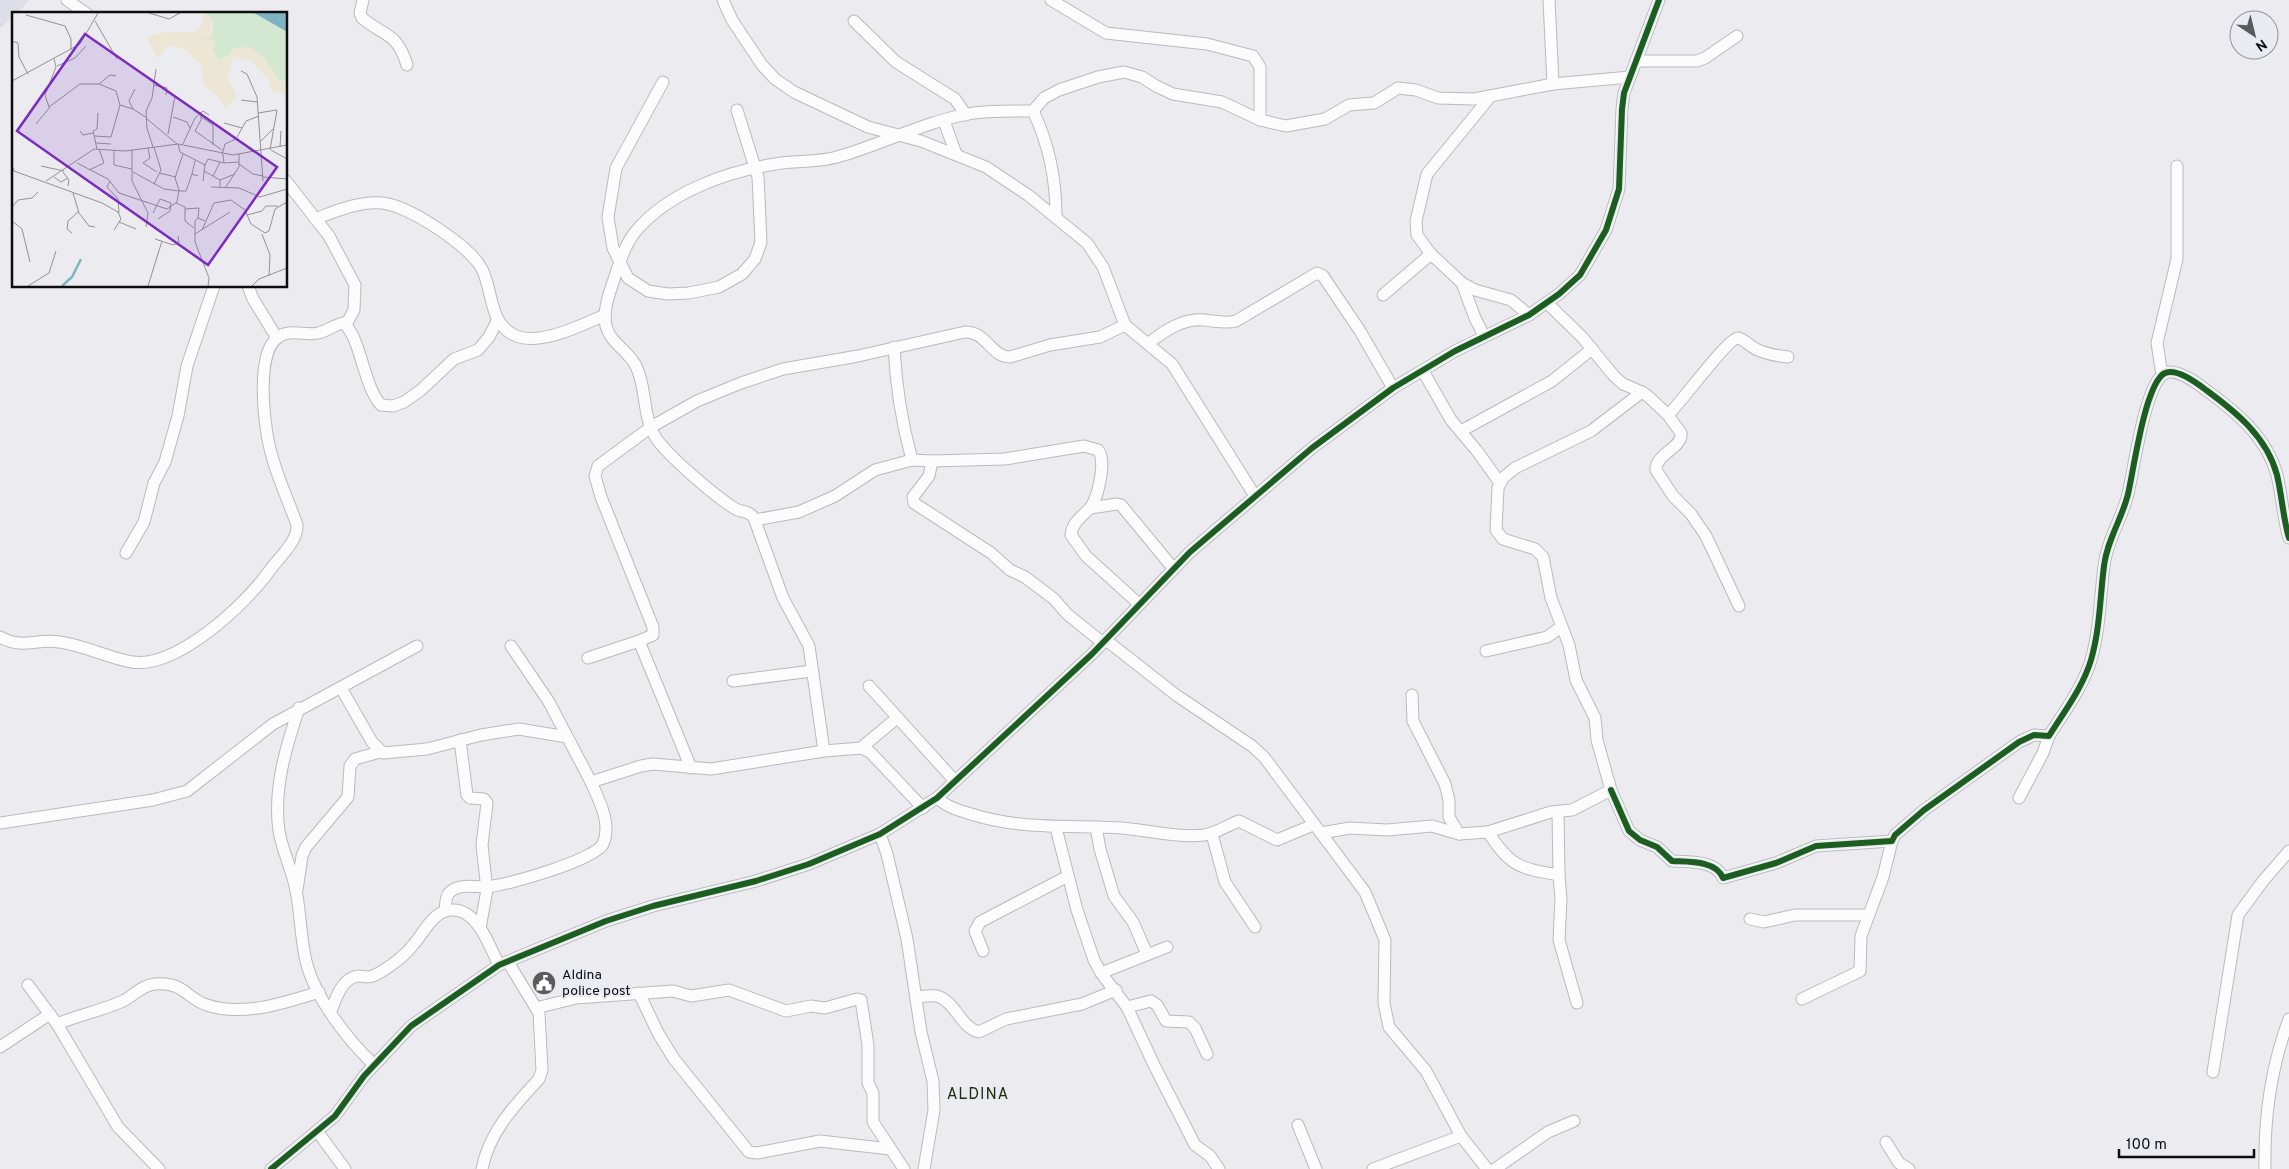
<svg xmlns="http://www.w3.org/2000/svg" width="2289" height="1169" font-family="Overpass,sans-serif">
<style>
.built{fill:#dddee8}
.lines{fill:none;stroke-linecap:round;stroke-linejoin:round}
.minor-casing{stroke:#bababd;stroke-width:13}
.minor{stroke:#fcfcfd;stroke-width:11}
.cycleway-casing{stroke:#eaebf2;stroke-width:9}
.cycleway{stroke:#1b5e20;stroke-width:6}
.labels{text-anchor:middle;dominant-baseline:central;stroke-width:4.5;stroke-linejoin:round;paint-order:stroke}
.poi-label{font-size:14px;fill:#0d0d10;stroke:#eaebf2;text-anchor:start}
.quarter-label{font-size:16px;letter-spacing:1px;fill:#222e08;stroke:#eaebf2}
.inset-river{fill:none;stroke:#80b3c1;stroke-width:2.5}
.inset-road{fill:none;stroke:#939396;stroke-width:1}
.view{fill:#7b2cbf;fill-opacity:0.15;stroke:#7b2cbf;stroke-width:2.5}
.inset-edge{fill:none;stroke:#0d0d10;stroke-width:2.5}
</style>
<rect width="100%" height="100%" fill="#ececf0"/>
<polygon class="built" points="0,0 29,0 17,14 14,14 14,17 0,28"/>
<g class="lines">
<g class="minor-casing">
<g id="minor">
<polyline points="67,0 87,14"/>
<path d="M363 0 360 13 362 18C385 37 397 32 407 65"/>
<polyline points="723,0 732,20 762,65 775,79 794,92 868,127 921,141 986,167 1028,195 1087,243 1103,267 1125,325 1172,364 1255,496"/>
<polyline points="1051,0 1106,33 1207,44 1253,56 1260,67 1260,120"/>
<polyline points="1549,0 1553,84"/>
<polyline points="854,21 896,62 955,99 966,115"/>
<polyline points="1636,61 1697,61 1705,58 1737,36"/>
<polyline points="663,82 616,168 608,217 613,248 628,278 648,291 668,294 689,293 719,287 742,274 755,259 761,242 758,177 737,110"/>
<polyline points="1490,97 1427,174 1416,221 1417,235 1431,254 1462,283 1475,290 1511,300 1529,315"/>
<polyline points="1033,111 1044,98 1059,90 1098,77 1124,72 1142,77 1156,86 1173,94 1222,102 1260,120 1286,126 1325,119 1349,105 1374,103 1398,88 1416,90 1438,98 1474,99 1553,84 1630,77"/>
<path d="M1033 111C1049 144 1056 180 1056 216"/>
<polyline points="944,121 956,154"/>
<polyline points="286,181 329,236 355,285 354,310 346,325"/>
<path d="M315 219C336 211 359 201 382 203 408 205 470 246 482 269 493 291 489 323 514 335 538 347 582 325 605 315"/>
<polyline points="1462,283 1475,318 1484,336"/>
<polyline points="248,286 253,299 277,338"/>
<polyline points="1383,295 1431,254"/>
<path d="M1547 303 1582 337 1614 376 1623 384 1642 392 1649 397 1668 415 1681 433C1683 448 1655 454 1656 470L1673 496 1691 514 1706 536 1739 606"/>
<path d="M1149 343C1164 331 1183 318 1204 320 1215 321 1225 324 1236 321L1317 273 1323 276 1360 331 1393 388"/>
<path d="M894 347C896 388 901 420 912 460L932 461 929 476 913 497 914 503 991 553 1010 570 1025 577 1054 599 1067 614 1103 643"/>
<polyline points="1423,371 1451,420 1477,451 1500,483"/>
<polyline points="2162,375 2157,343 2177,259 2177,166"/>
<path d="M1668 415C1680 404 1728 338 1738 338 1745 339 1751 348 1758 350 1767 354 1778 356 1788 357"/>
<polyline points="1461,431 1552,381 1592,349"/>
<path d="M932 461 1005 459 1084 446 1098 450C1107 460 1098 500 1089 509 1081 517 1072 523 1071 535L1086 556 1139 604"/>
<polyline points="1090,508 1117,504 1121,505 1173,568"/>
<polyline points="755,520 799,512 835,496 875,470 912,460"/>
<polyline points="126,553 144,522 154,483 165,462 178,416 187,366 214,286"/>
<path d="M0 637C24 650 36 638 59 642 84 645 108 658 132 662 177 669 247 603 270 570 279 557 298 542 297 525 289 502 278 479 272 456 264 431 255 355 277 338 289 328 305 336 318 333 327 331 334 325 343 323 361 336 363 386 381 405L393 406 404 402 421 390 454 359 478 350 489 337 497 321"/>
<polyline points="1106,640 1176,695 1252,746 1264,757 1365,892 1385,940 1384,1003 1389,1027 1426,1071 1461,1136 1487,1169"/>
<path d="M639 641 653 635V627L601 497 595 476 598 466 651 427 697 401 741 383 783 369 858 356 965 332C986 331 991 357 1010 357L1050 345 1100 337 1125 325"/>
<polyline points="511,646 549,702 591,782 641,766 653,764 711,769 824,751 861,748 870,752 923,808"/>
<polyline points="1486,651 1547,637 1561,627"/>
<polyline points="588,658 639,641 691,768"/>
<polyline points="733,681 812,671"/>
<polyline points="869,686 954,780"/>
<polyline points="341,688 372,742 383,753 427,749 481,735 519,729 567,737"/>
<polyline points="1412,695 1413,721 1445,784 1449,800 1449,817 1459,834"/>
<path d="M299 708C286 747 273 789 279 831 282 850 291 867 295 886 301 911 300 936 306 961 315 998 347 1039 374 1065"/>
<polyline points="460,740 467,795 470,798 484,799 487,803 482,845 487,890 480,928"/>
<polyline points="861,748 897,718"/>
<path d="M824 751 809 646 783 598 754 518C749 510 741 513 734 508 715 496 668 456 656 438 642 416 647 388 636 366 628 350 611 344 606 326 602 309 611 290 616 273 621 259 626 243 636 231 669 192 726 172 775 164 795 160 816 163 837 157 880 145 922 123 967 114 988 110 1011 111 1033 111"/>
<path d="M1611 790 1629 831 1640 840 1657 847 1672 861C1688 862 1716 860 1723 878L1776 863 1816 846 1892 841 1895 835 1924 810 2019 742 2034 735 2049 736C2064 712 2083 687 2091 660 2100 629 2100 597 2104 566 2107 540 2122 519 2128 494 2134 468 2144 392 2162 375 2173 365 2197 383 2206 390 2236 412 2267 437 2277 475 2282 496 2283 518 2289 538"/>
<path d="M937 798C947 807 958 810 971 814 1021 830 1070 825 1121 828 1148 830 1177 838 1204 835 1218 833 1227 825 1239 821L1277 840 1313 825"/>
<polyline points="2019,798 2043,753 2049,736"/>
<polyline points="1558,812 1559,875"/>
<polyline points="0,823 153,800 187,791 273,724 417,646"/>
<polyline points="1096,827 1100,849 1114,896 1133,922 1147,954"/>
<polyline points="1056,828 1077,910 1094,960 1101,973 1127,1007 1155,1067 1195,1145 1210,1156 1219,1169"/>
<polyline points="1488,832 1551,812 1572,810 1611,790 1597,740 1595,718 1576,680 1569,645 1551,598 1543,557 1535,549 1503,539 1496,530 1498,488 1503,478 1515,468 1591,431 1642,392"/>
<path d="M1321 833 1350 828 1387 830 1432 826 1459 834 1488 832C1511 867 1519 868 1559 875L1561 899 1559 940 1577 1003"/>
<polyline points="880,834 887,854 907,939 921,1032 933,1081 934,1110 924,1169"/>
<polyline points="1212,834 1225,882 1255,927"/>
<polyline points="297,890 302,856 306,847 348,797 350,766 355,759 380,752"/>
<path d="M445 911C446 905 445 897 449 893 458 883 475 887 486 887 505 886 595 860 603 844 612 824 599 800 591 782"/>
<polyline points="1750,919 1764,922 1795,915 1868,915"/>
<polyline points="983,951 975,931 980,922 1068,876"/>
<polyline points="1101,973 1167,947"/>
<polyline points="28,985 57,1024 118,1127 159,1169"/>
<polyline points="639,993 658,1033 674,1059 749,1152 757,1153 820,1141 890,1149"/>
<path d="M917 997C924 996 931 995 937 996 955 1001 961 1028 979 1032L1006 1019 1082 1004 1116 990"/>
<polyline points="1802,999 1860,971 1861,936 1883,877 1892,841"/>
<polyline points="1127,1007 1151,1001 1157,1005 1166,1021 1189,1022 1195,1028 1207,1054"/>
<polyline points="536,1008 576,998 673,991 691,996 729,990 786,1011 811,1006 825,1008 857,999 861,1000 868,1045 868,1083 873,1093 873,1122 904,1169"/>
<path d="M331 1011C336 998 342 978 358 976 363 976 368 978 373 976 386 970 405 956 413 945 425 932 434 908 455 910 479 912 490 948 499 965"/>
<path d="M57 1024C78 1015 105 1010 125 1000 135 994 143 985 155 984 186 982 186 999 207 1005 243 1017 284 1003 319 992"/>
<polyline points="0,1047 50,1014"/>
<polyline points="2213,1072 2238,915 2263,881 2289,851"/>
<polyline points="1298,1125 1316,1169"/>
<polyline points="317,1131 345,1169"/>
<polyline points="1886,1142 1899,1163 1909,1169"/>
<polyline points="271,1169 335,1116 364,1076 411,1026 499,965 606,921 653,906 756,881 809,864 880,834 937,798 1092,654 1190,552 1312,448 1393,388 1455,351 1529,315 1559,294 1580,275 1606,230 1619,189 1622,109 1624,93 1659,0"/>
<path d="M482 1169C489 1132 515 1105 539 1079L542 1070 539 1013 508 962"/>
<polyline points="1373,1169 1461,1136"/>
<polyline points="1495,1169 1548,1132 1574,1121"/>
<path d="M2265 1169C2264 1118 2271 1067 2289 1019"/>
</g>
</g>
<use href="#minor" class="minor"/>
<g class="cycleway-casing">
<g id="cycleway">
<path d="M1611 790 1629 831 1640 840 1657 847 1672 861C1688 862 1716 860 1723 878L1776 863 1816 846 1892 841 1895 835 1924 810 2019 742 2034 735 2049 736C2064 712 2083 687 2091 660 2100 629 2100 597 2104 566 2107 540 2122 519 2128 494 2134 468 2144 392 2162 375 2173 365 2197 383 2206 390 2236 412 2267 437 2277 475 2282 496 2283 518 2289 538"/>
<polyline points="271,1169 335,1116 364,1076 411,1026 499,965 606,921 653,906 756,881 809,864 880,834 937,798 1092,654 1190,552 1312,448 1393,388 1455,351 1529,315 1559,294 1580,275 1606,230 1619,189 1622,109 1624,93 1659,0"/>
</g>
</g>
<use href="#cycleway" class="cycleway"/>
</g>
<defs>
<g id="civic-disc" transform="scale(1.25)"><circle r="9.5" fill="#5b5b5e" stroke="#eaebf2"/><path d="M-.6-6.5H3V-4.5H.6V-3L4-1V1h2V6H-6V1h2V-1L-.6-3ZM-1.2 2.5V6h2.4V2.5Z" fill="#fff"/></g>
</defs>
<g fill-rule="evenodd">
<use href="#civic-disc" x="544" y="983"/>
</g>
<g class="labels">
<g class="poi-label">
<text x="562" y="975">Aldina<tspan x="562" dy="16">police post</tspan></text>
</g>
<g class="quarter-label">
<text x="978" y="1095">ALDINA</text>
</g>
</g>
<g transform="translate(12 12)">
<rect width="275" height="275" fill="#ececf0"/>
<path d="M196 1H242L275 20V69L267 68 250 43 237 36 206 48 200 38 203 28 192 29 186 25 200 21Z" fill="#d3e8d1"/>
<path d="M192 1H196L201 10V25L188 26 203 28 205 23 201 38 206 48 214 47 222 36 237 35 250 43 267 68 275 69V87L270 81H261L255 66 241 50 222 45 215 65 225 84 214 98 208 87 192 73 189 53 172 37 162 33 154 35 146 47 134 25 155 20H182L190 11Z" fill="#ece6d4"/>
<path d="M242 1H275V20L263 13Z" fill="#80b3c1"/>
<path class="inset-river" d="M50 274 60 265 69 247"/>
<path class="inset-road" d="M137 1 157 7 168 1M14 3 53 14 59 27V38M83 9 105 47M0 29 6 31 7 45 16 62M42 47 44 55 33 83 37 95 68 72H87L104 79 108 93M45 54 63 46 74 34M229 59 235 62 245 85 251 169M0 69 68 32 86 1M87 72 98 63 104 64M141 73 155 76 154 83M123 77 117 89 121 97 135 106M229 88 245 90M189 100V108L183 119 210 138M246 101 265 98 258 138M161 105 175 110 178 116M189 105 201 113V133M135 107 165 132M212 111 230 116M24 112 38 95M68 119 71 123 81 121M156 122 163 84M82 124 99 125 108 93 121 97M249 129 261 117M84 131 99 132M166 132 168 140 193 153 191 169M171 132 183 106 191 99 197 103M141 135 135 116 134 99 140 86 144 57M142 135 149 158 142 172M268 135 269 119M136 136 138 146 131 151 145 160M85 137 81 119 85 117 86 101M120 138V169L136 201 134 215M259 138 275 147M102 139V153L120 157M210 143 213 132 224 127 234 109 247 104M211 143 212 151 227 150M183 149 180 162 186 164M65 151 96 167 107 181 155 197 165 190 167 178 163 166 171 142M227 152 241 162 251 164M0 153 2 159 90 191 106 200 109 207 102 218M193 153 196 147 212 151M29 154 52 159M77 158 92 151 87 137M192 159 208 168V175M51 160 57 168 56 174M121 160 152 177 167 179H174L180 162M147 161 164 165M201 164 208 150M42 165 49 170 56 166M251 165 275 167M208 168 223 162M34 169 82 137 113 139 166 132 221 143 275 133M98 169 95 175 106 187 107 201M199 175 227 176 248 185 275 177M213 176 227 155V142M61 181 67 201 77 214 83 215M164 191 173 195V209L182 216M0 195 6 188 20 186 26 180M173 197 187 196 186 206 193 209M141 201 148 187 159 191 158 199 146 207M235 203 250 199 254 194H266M186 206 183 209V230L197 266 196 274M0 209 10 217 18 250M107 210 124 217M190 218 202 191 219 188 233 198 239 212 253 221 257 219 263 197 275 190M60 221 55 217 56 209 66 200M183 222 218 200M250 222 258 243 257 264M143 227 161 233 167 231 166 224M16 274 37 261 44 239M136 274 150 229M240 274 247 267 275 256"/>
<path class="view" d="M73 22 265 155 196 253 5 119Z"/>
<rect width="275" height="275" class="inset-edge"/>
</g>
<g transform="translate(2254 35) rotate(145)"><circle r="24" fill="#eaebf2" stroke="#929298"/>
<path d="M0-4L9 19L0 12L-9 19Z" fill="#5b5b5e"/>
<text y="-8" font-size="14" font-weight="bold" text-anchor="middle" fill="#0d0d10">N</text>
</g>
<path d="M2119 1149v8h135v-8" fill="none" stroke="#0d0d10" stroke-width="2.5"/>
<text x="2126" y="1149" font-size="15" fill="#0d0d10" stroke="#eaebf2" stroke-width="4" paint-order="stroke">100 m</text>
</svg>
